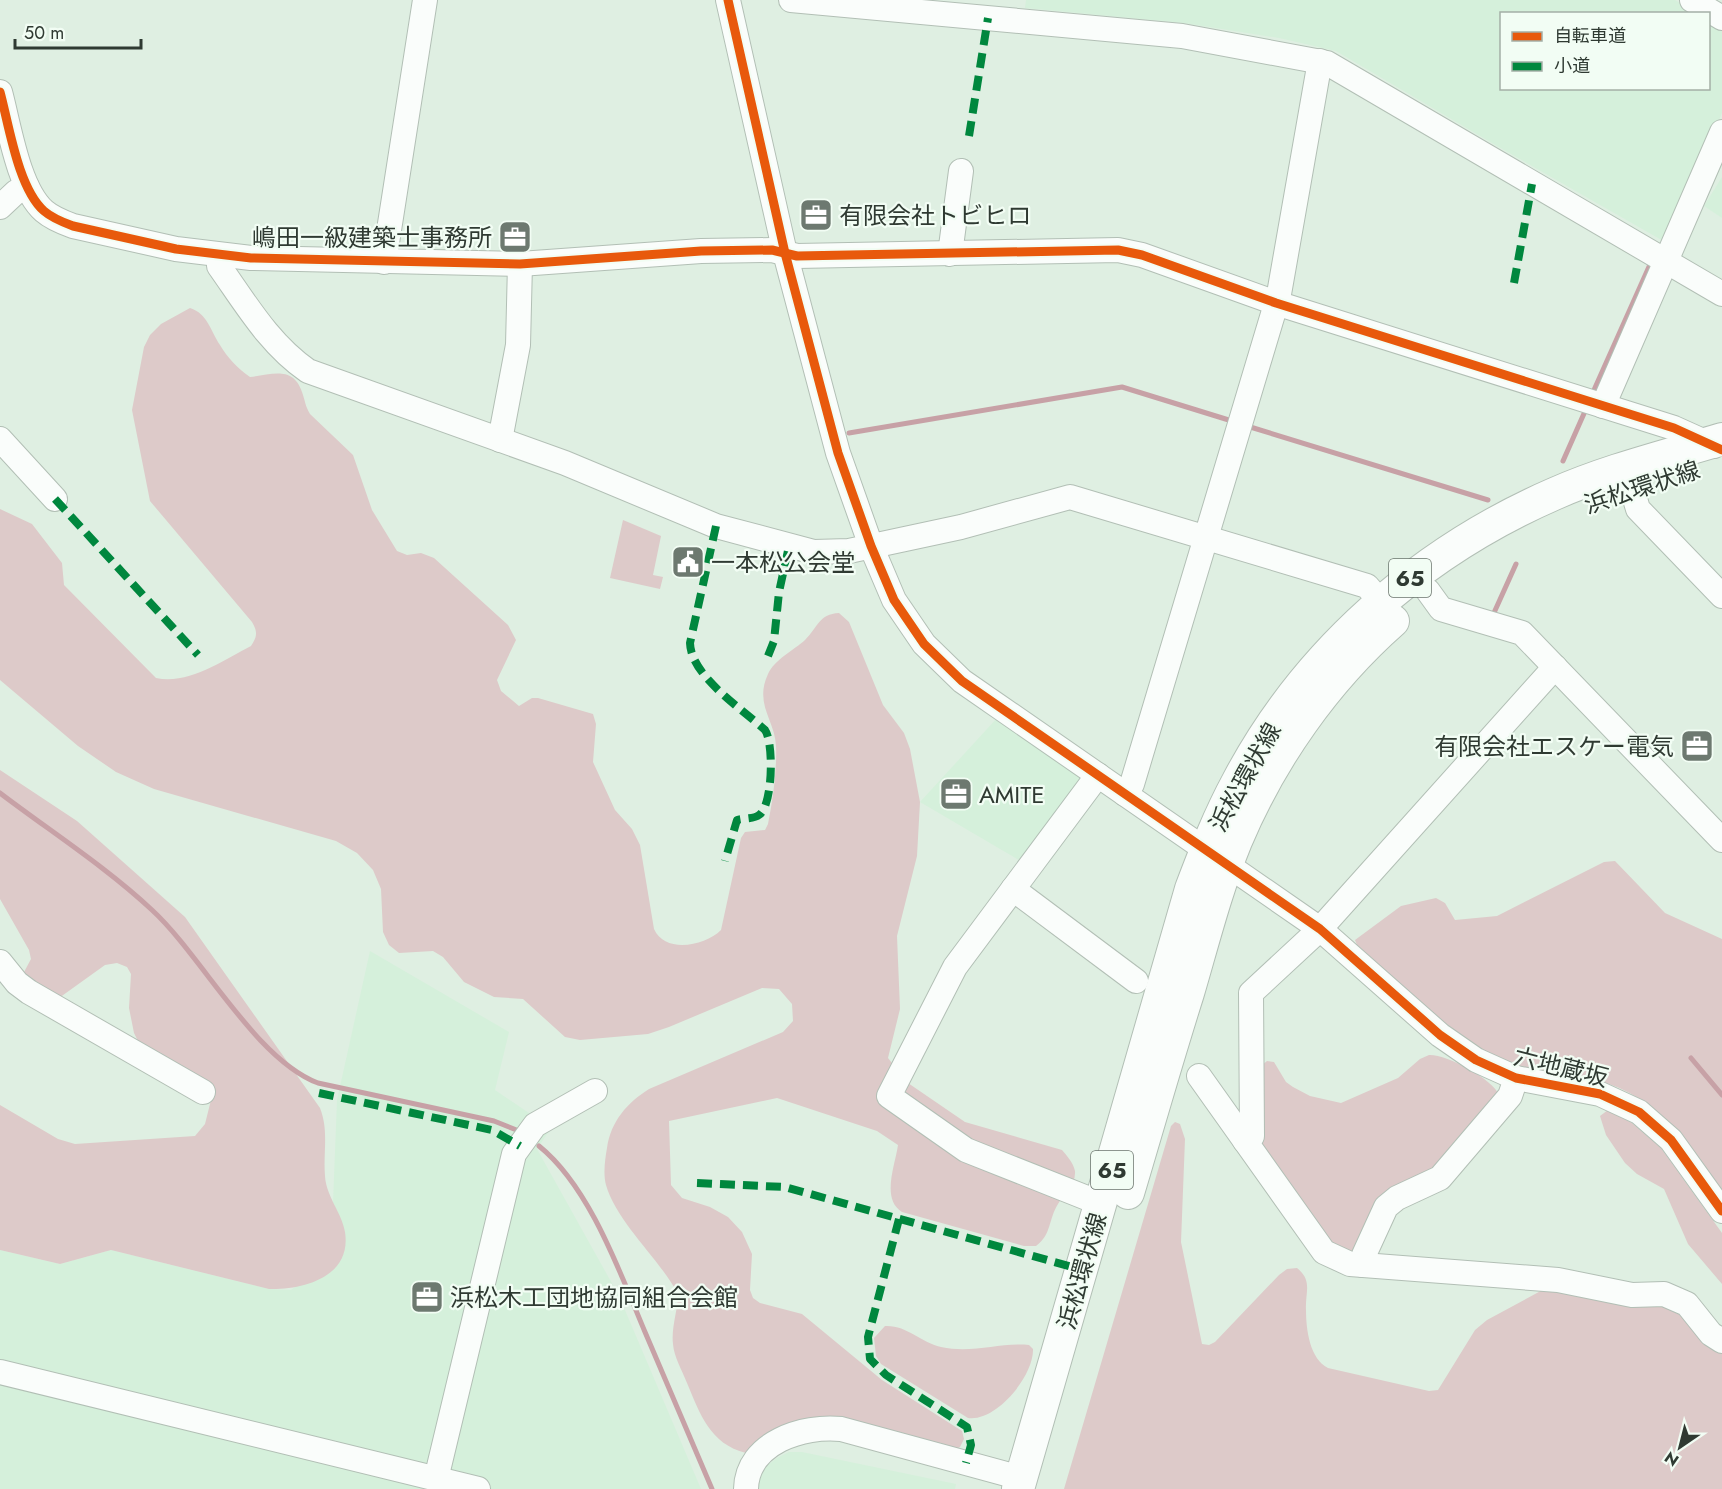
<svg xmlns="http://www.w3.org/2000/svg" width="1722" height="1489" font-family="Jost,'Noto Sans JP',sans-serif">
<style>
.built{fill:#d5f0db}
.green{fill:#ddcac9}
.lines{fill:none;stroke-linecap:round;stroke-linejoin:round}
.stream{stroke:#c7a1a6;stroke-width:5}
.minor-casing{stroke:#b2bfb5;stroke-width:26}
.major-casing{stroke:#b2bfb5;stroke-width:34}
.minor{stroke:#fafdfb;stroke-width:24}
.major{stroke:#fafdfb;stroke-width:32}
.quiet{stroke:#00873e;stroke-width:8;stroke-dasharray:15 8;stroke-linecap:butt}
.cycleway-casing{stroke:#f2fdf4;stroke-width:13}
.cycleway{stroke:#e8590c;stroke-width:9}
.labels{text-anchor:middle;dominant-baseline:central;stroke-width:4.5;stroke-linejoin:round;paint-order:stroke}
.shield{fill:#f2fdf4;stroke:#6a746c;stroke-width:1.5}
.shield-label{font-size:22px;font-weight:bold;fill:#2f3a32}
.poi-label{font-size:24px;fill:#2f3a32;stroke:#f2fdf4;text-anchor:start}
.street-label{font-size:24px;fill:#2f3a32;stroke:#f2fdf4}
</style>
<rect width="100%" height="100%" fill="#dfefe2"/>
<g class="built">
<polygon points="1026,0 1675,0 1697,13 1502,14 1502,88 1708,88 1709,21 1722,29 1722,113 1665,242 1497,146 1336,51 1279,38 1184,23 1025,8"/>
<polygon points="1722,177 1722,218 1704,206"/>
<polygon points="998,717 1083,776 1024,863 920,802"/>
<polygon points="370,951 509,1032 495,1090 551,1128 537,1149 619,1296 701,1489 0,1489 0,1250 60,1264 111,1250 269,1289 291,1290 344,1253 345,1232 333,1203 337,1100"/>
<polygon points="789,1452 802,1452 956,1484 955,1489 753,1489 756,1474 777,1458"/>
</g>
<g class="green">
<path d="M190 308C208 314 210 330 220 345 227 357 238 369 250 377 271 375 293 365 302 392 305 400 305 406 310 414L353 455 372 510 397 551 407 555 421 553 434 558 508 625 516 640 497 680 501 691 519 706 532 698H538L593 714 596 724 593 762 615 810 632 829 640 845 654 929C665 954 705 946 721 930L741 838 745 832 765 830 768 824C773 798 777 772 776 746 775 720 754 704 768 674 774 660 794 650 805 640 818 627 819 614 839 613L849 622 883 705 904 733 910 749 920 802 917 856 897 936 900 1009 888 1058 908 1083 965 1122 1062 1150C1067 1156 1073 1162 1075 1171 1076 1185 1064 1193 1058 1204 1048 1220 1052 1234 1036 1246H1024L902 1212C881 1199 895 1166 898 1145L877 1131 777 1098 669 1121 671 1185 682 1198 710 1207 728 1217 742 1232 752 1254 750 1290 753 1298 760 1303 802 1314 882 1380 962 1431 964 1439 960 1447 952 1451 842 1423 746 1453C710 1444 700 1414 687 1383 682 1370 674 1357 673 1344 671 1327 678 1310 678 1294 659 1258 617 1223 606 1185 603 1174 605 1159 607 1148 611 1121 627 1103 649 1089L783 1032 793 1021 792 1004 779 989 762 988 669 1027 648 1034 580 1040 565 1037 523 999 494 997 464 982 443 957 433 951 399 953 389 945 383 932 381 889 373 870 357 853 336 841 154 789 116 772 78 746 0 680V509L32 524 62 563 64 585 156 678C189 685 223 660 251 646 257 637 258 632 252 622L150 501 132 410 144 347 150 335 161 324Z"/>
<polygon points="623,520 661,536 653,575 663,577 660,589 610,578"/>
<path d="M0 770 77 821 185 917 320 1108C329 1131 323 1152 325 1176 326 1196 342 1213 345 1232 352 1277 303 1290 269 1289L111 1250 60 1264 0 1250V1105L58 1139 75 1144 195 1136 205 1124 211 1100 140 1045 134 1033 129 1008 131 974 127 967 117 963 105 965 59 998 23 974 31 959 29 950 0 899Z"/>
<path d="M1615 861 1665 913 1722 939V1190C1683 1135 1654 1092 1585 1077 1556 1071 1528 1071 1500 1059 1445 1035 1401 984 1357 945L1355 940 1401 906 1436 898 1445 903 1455 920 1497 916 1604 862Z"/>
<path d="M1429 1055C1446 1054 1493 1079 1499 1095L1355 1255 1335 1251 1260 1149 1261 1066 1267 1061 1274 1062 1286 1082 1293 1087 1310 1096 1341 1103 1398 1078 1420 1059Z"/>
<polygon points="1608,1110 1632,1123 1661,1148 1722,1233 1722,1284 1688,1244 1664,1189 1637,1174 1625,1163 1606,1135 1600,1116"/>
<path d="M1175 1122 1180 1124 1185 1139 1181 1242 1202 1344 1209 1345 1215 1342 1279 1275 1287 1269 1297 1268C1313 1281 1305 1292 1306 1310 1306 1330 1310 1359 1328 1368L1429 1391 1438 1390 1475 1330 1487 1320 1548 1287 1663 1300 1722 1348V1489H1064L1171 1126Z"/>
<path d="M885 1326C907 1325 920 1342 941 1347 973 1354 1000 1342 1029 1345L1033 1349C1034 1376 996 1422 968 1418L881 1364 876 1356 874 1338Z"/>
</g>
<g class="lines">
<g class="stream">
<polyline points="1594,390 1652,260"/>
<polyline points="1247,426 1488,500"/>
<polyline points="849,433 1122,387 1232,421"/>
<polyline points="1563,461 1586,409"/>
<polyline points="1493,615 1516,564"/>
<path d="M0 793C50 831 106 867 152 910 202 956 255 1059 318 1083L494 1121 519 1131"/>
<polyline points="1691,1058 1722,1095"/>
<path d="M539 1146C590 1187 620 1273 645 1332 667 1384 690 1437 712 1489"/>
</g>
<g class="minor-casing">
<g id="minor">
<polyline points="728,0 785,253 838,453 871,546 894,600 924,644 962,681 1320,929 1440,1035 1476,1060 1516,1078 1600,1094 1639,1112 1671,1140 1722,1211"/>
<polyline points="791,0 1182,36 1327,63 1722,294"/>
<polyline points="1692,0 1722,18"/>
<path d="M0 92C9 125 18 188 44 211 52 218 62 222 73 226L176 249 251 258 520 264 701 251 772 250 797 256 1118 250 1142 255 1276 303 1674 428 1714 446"/>
<polyline points="0,207 16,192 27,187"/>
<polyline points="950,254 961,171"/>
<path d="M220 255 219 266C246 304 269 344 308 371L565 463 716 526 814 552 849 551 961 527 1070 497 1367 586 1381 602"/>
<polyline points="384,262 425,0"/>
<polyline points="1603,406 1722,132"/>
<polyline points="0,439 55,499"/>
<polyline points="500,440 518,345 520,264"/>
<polyline points="1632,489 1638,509 1722,596"/>
<polyline points="1428,591 1441,609 1522,633 1722,840"/>
<polyline points="1098,775 955,967 889,1096 966,1150 1102,1204"/>
<polyline points="1125,794 1132,784 1279,294 1320,61"/>
<polyline points="1013,889 1136,981"/>
<polyline points="0,962 17,983 29,992 203,1092"/>
<polyline points="1199,1076 1324,1252 1350,1264 1558,1280 1632,1295 1664,1294 1687,1304 1711,1334 1722,1341"/>
<polyline points="1245,1141 1252,1136 1251,993 1320,929 1555,667"/>
<polyline points="1363,1265 1364,1255 1386,1207 1397,1198 1440,1178 1510,1096 1516,1078"/>
<polyline points="0,1372 478,1489"/>
<polyline points="436,1479 514,1154 535,1125 595,1091"/>
<path d="M746 1489C747 1442 804 1425 841 1429L1021 1478"/>
</g>
</g>
<g class="major-casing">
<g id="major">
<path d="M1128 1193C1148 1126 1167 1059 1188 993 1203 942 1216 890 1236 841 1271 758 1325 681 1393 621"/>
<path d="M1018 1489 1191 889C1205 852 1219 816 1238 781 1306 652 1421 552 1554 494 1608 470 1666 456 1722 439"/>
</g>
</g>
<use href="#minor" class="minor"/>
<use href="#major" class="major"/>
<g class="quiet">
<polyline points="969,136 988,18"/>
<polyline points="1514,283 1532,184"/>
<polyline points="55,499 198,655"/>
<path d="M716 526 690 643C691 676 741 708 765 730 774 743 773 806 759 815 754 819 744 818 737 820L725 861"/>
<polyline points="768,656 774,641 779,592 789,546"/>
<polyline points="319,1093 492,1130 520,1146"/>
<polyline points="697,1183 785,1187 1083,1270"/>
<polyline points="899,1219 868,1337 870,1359 886,1375 967,1427 971,1445 966,1463"/>
</g>
<g class="cycleway-casing">
<g id="cycleway">
<polyline points="728,0 785,253 838,453 871,546 894,600 924,644 962,681 1320,929 1440,1035 1476,1060 1516,1078 1600,1094 1639,1112 1671,1140 1722,1211"/>
<path d="M0 92C9 125 18 188 44 211 52 218 62 222 73 226L176 249 251 258 520 264 701 251 772 250 797 256 1118 250 1142 255 1276 303 1674 428 1722 450"/>
</g>
</g>
<use href="#cycleway" class="cycleway"/>
</g>
<defs>
<g id="office-square" transform="scale(1.725)"><rect x="-9" y="-9" width="18" height="18" rx="4" fill="#6d7970" stroke="#f2fdf4"/><path d="M-6-3h4V-5.5h4V-3h4V5H-6ZM-1-4.5V-3h2v-1.5ZM-6 0V1H6V0Z" fill="#fff"/></g>
<g id="civic-square" transform="scale(1.725)"><rect x="-9" y="-9" width="18" height="18" rx="4" fill="#6d7970" stroke="#f2fdf4"/><path d="M-.6-6.5H3V-4.5H.6V-3L4-1V1h2V6H-6V1h2V-1L-.6-3ZM-1.2 2.5V6h2.4V2.5Z" fill="#fff"/></g>
</defs>
<g fill-rule="evenodd">
<use href="#office-square" x="816" y="215"/>
<use href="#office-square" x="515" y="237"/>
<use href="#civic-square" x="688" y="562"/>
<use href="#office-square" x="1697" y="746"/>
<use href="#office-square" x="956" y="794"/>
<use href="#office-square" x="427" y="1297"/>
</g>
<g class="labels">
<g class="shield">
<rect x="1389" y="559" width="42" height="38" rx="4.5"/>
<rect x="1091" y="1151" width="42" height="38" rx="4.5"/>
</g>
<g class="shield-label">
<text x="1410" y="578">65</text>
<text x="1112" y="1170">65</text>
</g>
<g class="poi-label">
<text x="839" y="215">有限会社トビヒロ</text>
<text x="492" y="237" text-anchor="end">嶋田一級建築士事務所</text>
<text x="711" y="562">一本松公会堂</text>
<text x="1674" y="746" text-anchor="end">有限会社エスケー電気</text>
<text x="979" y="794">AMITE</text>
<text x="450" y="1297">浜松木工団地協同組合会館</text>
</g>
<g class="street-label">
<text transform="translate(1642 487) rotate(-18)">浜松環状線</text>
<text transform="translate(1245 777) rotate(-61)">浜松環状線</text>
<text transform="translate(1561 1067) rotate(14)">六地蔵坂</text>
<text transform="translate(1082 1271) rotate(-74)">浜松環状線</text>
</g>
</g>
<rect x="1500" y="12" width="210" height="78" fill="#f2fdf4" stroke="#a4afa6" stroke-width="1.5"/>
<rect x="1512" y="32" width="30" height="9" fill="#e8590c" stroke="#a4afa6" stroke-width="1.5"/>
<text x="1554" y="42" font-size="18" fill="#2f3a32">自転車道</text>
<rect x="1512" y="62" width="30" height="9" fill="#00873e" stroke="#a4afa6" stroke-width="1.5"/>
<text x="1554" y="72" font-size="18" fill="#2f3a32">小道</text>
<g transform="translate(1680 1447) rotate(215)" stroke="#f2fdf4" stroke-width="4.5" paint-order="stroke">
<path d="M0-4.5L10 22L0 15L-10 22Z" fill="#2f3a32"/>
<text y="-9" font-size="16" font-weight="bold" text-anchor="middle" fill="#2f3a32">N</text>
</g>
<path d="M15 39v9h126v-9" fill="none" stroke="#2f3a32" stroke-width="3"/>
<text x="24" y="39" font-size="18" fill="#2f3a32" stroke="#f2fdf4" stroke-width="4.5" paint-order="stroke">50 m</text>
</svg>
